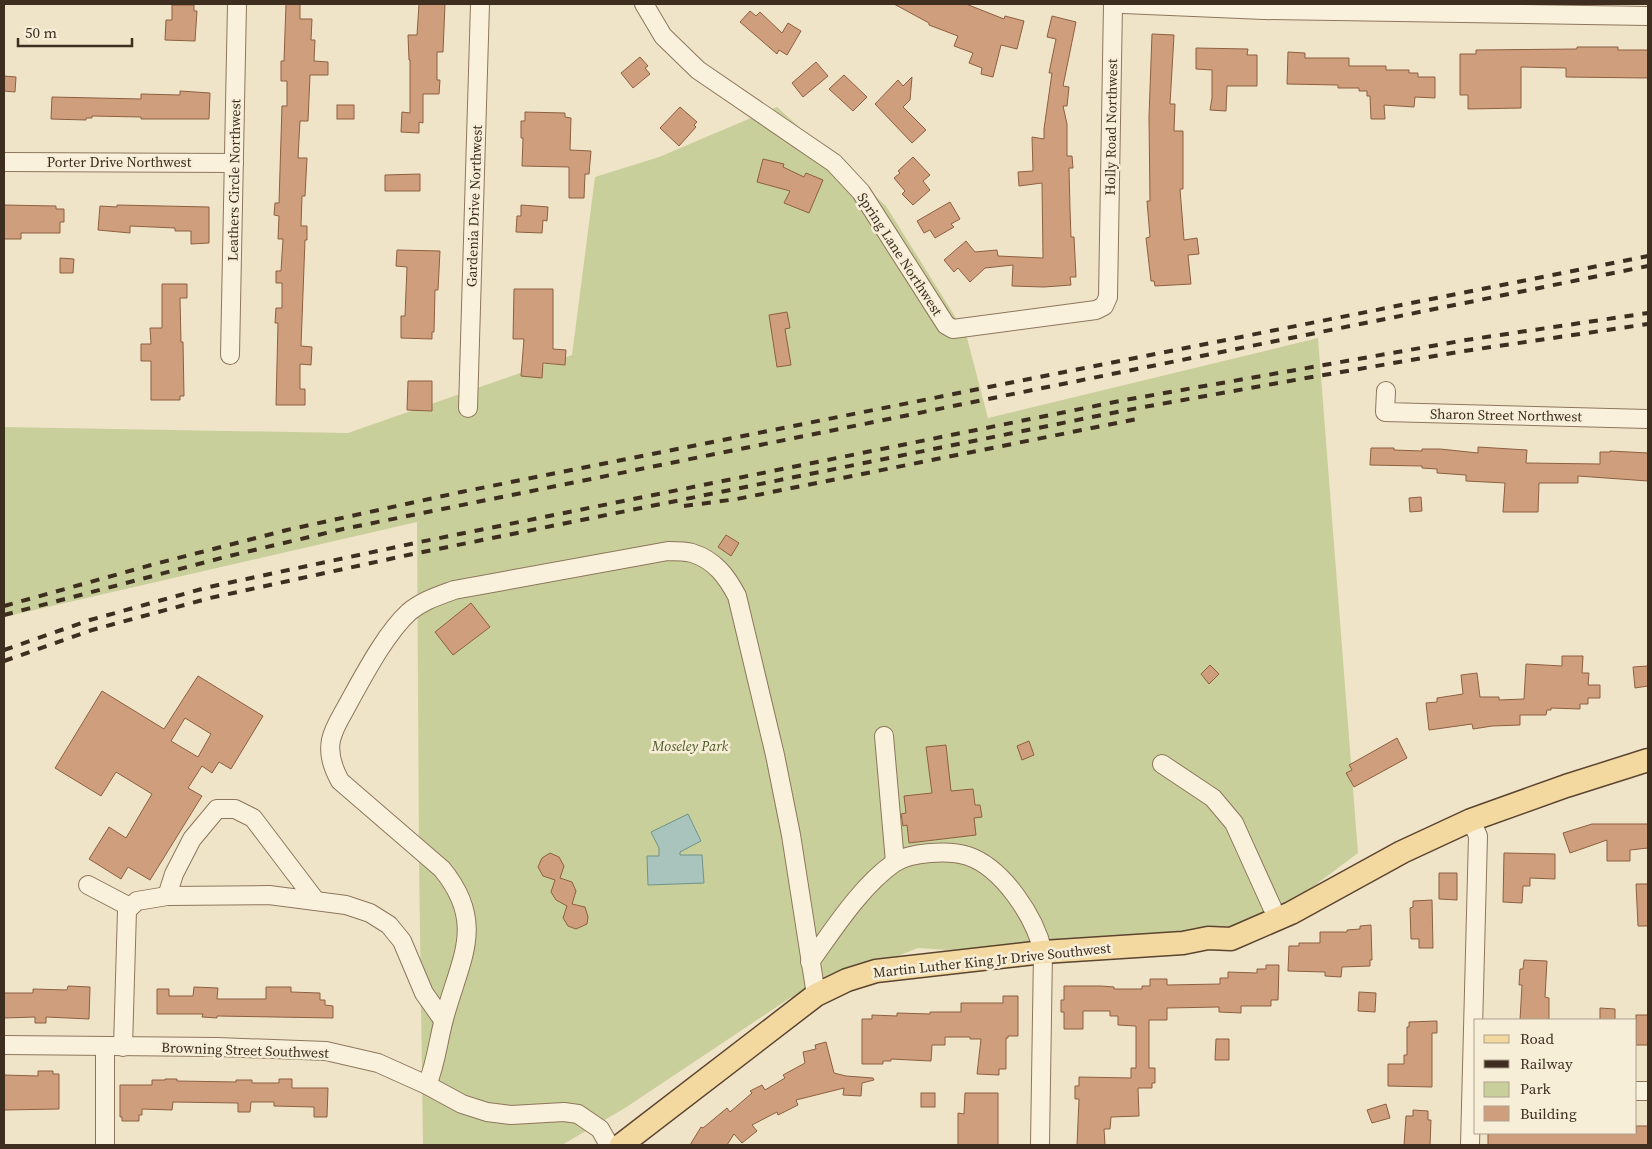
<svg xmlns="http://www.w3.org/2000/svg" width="1652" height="1149" font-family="'Source Serif 4',serif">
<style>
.green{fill:#c9cf9b}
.water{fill:#a9c4bc;stroke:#6f938a}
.building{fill:#cf9f7d;stroke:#8d5f41;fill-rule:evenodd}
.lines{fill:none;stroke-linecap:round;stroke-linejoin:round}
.minor-casing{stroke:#8d765c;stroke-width:20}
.major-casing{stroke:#5b4430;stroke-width:25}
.minor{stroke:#faf1dc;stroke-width:18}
.major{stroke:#f3d9a0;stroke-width:22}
.rail{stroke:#3d2e20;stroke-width:4;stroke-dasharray:9 9;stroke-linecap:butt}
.labels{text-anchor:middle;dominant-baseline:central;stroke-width:5;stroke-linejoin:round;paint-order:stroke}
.street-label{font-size:14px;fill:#3d2e20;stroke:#f7eed8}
.park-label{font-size:14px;font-style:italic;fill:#4d5a26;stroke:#f7eed8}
</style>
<rect width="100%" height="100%" fill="#f0e4c8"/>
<polygon class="green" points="777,107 886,206 966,334 988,418 1318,338 1358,853 1239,942 1151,933 992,953 918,948 790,998 625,1108 562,1145 423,1145 419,861 417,522 4,617 4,427 348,433 572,355 595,177 659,157"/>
<polygon class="water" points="688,814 701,841 680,852 680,855 702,855 704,883 648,885 647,856 659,856 659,848 651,832"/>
<g class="building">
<polygon points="286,4 300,4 300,19 312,19 311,40 315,40 314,61 328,62 328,75 310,75 308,121 300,121 298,158 307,158 305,196 302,196 301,226 307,226 307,240 305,240 301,346 312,347 311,365 300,364 300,389 305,389 305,405 276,405 278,323 275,323 276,308 282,308 282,283 276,283 276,271 281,271 283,239 278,239 279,216 274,215 275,203 279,203 282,106 287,106 287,81 281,81 281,61 284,61"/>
<polygon points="419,4 445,4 443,52 437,52 437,80 440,80 439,94 423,94 423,123 419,122 419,133 401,132 402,112 410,113 410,60 409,60 408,35 417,35"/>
<polygon points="894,4 966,4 1004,19 1005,16 1024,21 1017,49 1001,45 993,77 981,74 982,68 969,63 973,53 954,46 958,36 929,25 929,23"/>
<polygon points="172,5 194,5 194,11 197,11 195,41 165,40 166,20 172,20"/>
<polygon points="750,11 756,16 760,12 782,33 788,23 801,31 787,55 779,50 777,54 740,22"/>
<polygon points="1052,16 1076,22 1063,86 1069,87 1067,106 1063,106 1067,124 1067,156 1072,156 1073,168 1069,168 1070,209 1071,237 1074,237 1076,277 1070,277 1071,285 1044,287 1012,286 1013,265 985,268 970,282 958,268 954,272 944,260 966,241 975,252 997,250 998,256 1043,258 1042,183 1019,186 1018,172 1033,171 1032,137 1044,139 1044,129 1052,73 1049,73 1056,39 1047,37"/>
<polygon points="1152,34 1174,35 1170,104 1175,104 1174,131 1183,131 1183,189 1180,189 1184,240 1197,238 1199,254 1188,255 1191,284 1155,286 1154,281 1151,281 1146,238 1150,237 1147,201 1150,201 1149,117"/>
<polygon points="1577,47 1618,47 1618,50 1648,50 1648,78 1566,77 1566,68 1521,67 1521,108 1468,109 1468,95 1460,95 1460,54 1476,54 1476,50 1577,49"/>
<polygon points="1196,48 1248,49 1247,55 1257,55 1257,86 1227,86 1226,111 1210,110 1212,98 1212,70 1196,69"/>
<polygon points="1288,52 1305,53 1305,58 1349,58 1349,66 1386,66 1386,70 1409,70 1409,73 1418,73 1418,77 1435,77 1435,98 1415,97 1414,107 1384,105 1385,119 1371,119 1370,96 1367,96 1367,91 1359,91 1359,88 1338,88 1338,85 1287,84"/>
<polygon points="640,57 648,66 645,68 650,74 633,88 621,73"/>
<polygon points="816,62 828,76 803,97 792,83"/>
<polygon points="844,75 867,97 853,111 829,89"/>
<polygon points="4,76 16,77 15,92 4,91"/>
<polygon points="912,77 910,100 903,107 926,130 912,143 875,104 898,80 903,86"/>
<polygon points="180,91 210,93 209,119 141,119 141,117 92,116 92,118 86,118 86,120 51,119 52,97 141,99 141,94 180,95"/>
<rect x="337" y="105" width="17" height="14"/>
<polygon points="680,107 697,122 694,125 696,127 679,146 660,128"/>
<polygon points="525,112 565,113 565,117 571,118 570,150 591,151 589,174 585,174 584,198 569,198 569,167 522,166 523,138 521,138 521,121 525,121"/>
<polygon points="913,157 930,175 923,181 930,190 913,205 902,194 905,191 894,178 900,173 898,171"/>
<polygon points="763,159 784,164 783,167 804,177 806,173 823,180 809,213 784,203 790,191 757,182"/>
<polygon points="420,174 420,191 385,191 385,175"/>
<polygon points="950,202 960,219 951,224 954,227 935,238 930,230 924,233 917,221"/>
<polygon points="4,205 56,206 56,209 64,209 64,222 60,222 60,233 21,233 21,239 4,239"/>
<polygon points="117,205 209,207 209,243 191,244 191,231 175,231 175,228 130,226 130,233 98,230 100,206 117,207"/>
<polygon points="521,205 548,207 547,221 543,220 542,233 516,232 517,216 521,216"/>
<polygon points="397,250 440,251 438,290 435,290 434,332 432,332 432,339 401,338 401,316 405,316 407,267 396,266"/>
<polygon points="60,258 74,259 73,273 60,273"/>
<polygon points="162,284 187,284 187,298 180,298 181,342 183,342 184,396 180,396 180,400 151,400 151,361 141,361 141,344 151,344 150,328 162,328"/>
<polygon points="514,289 553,289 553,349 566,350 565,365 543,363 542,378 521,376 524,339 513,339"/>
<polygon points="787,312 790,328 785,329 791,365 777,367 769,315"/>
<polygon points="408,381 432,381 432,411 407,410"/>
<polygon points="1478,447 1527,450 1526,463 1600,464 1600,452 1610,452 1610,451 1648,453 1648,481 1578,476 1578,483 1539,483 1538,512 1503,512 1505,483 1466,481 1466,475 1437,473 1437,469 1422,468 1422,466 1370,465 1371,448 1394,448 1394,450 1422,451 1422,449 1440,449 1478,453"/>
<polygon points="1421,497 1422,511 1410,512 1409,498"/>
<polygon points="726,535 739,543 731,556 718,547"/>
<polygon points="471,603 490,627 453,655 435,632"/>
<polygon points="1562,656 1583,656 1582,673 1589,673 1588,685 1600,685 1600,698 1588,698 1588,704 1580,704 1580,709 1551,708 1551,710 1547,710 1546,715 1520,715 1520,725 1492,726 1473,729 1472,724 1429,730 1426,703 1437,702 1437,698 1463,694 1461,675 1477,673 1480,697 1499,697 1499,700 1524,699 1526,664 1562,666"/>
<polygon points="1210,665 1219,674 1209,684 1201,674"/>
<polygon points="1648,666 1648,686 1635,688 1633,667"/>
<path d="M198 676 263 716 231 769 219 762 212 773 202 766 188 788 202 796 150 880 128 867 121 879 89 859 109 827 126 838 152 794 116 772 101 796 55 768 102 691 164 729ZM185 718 211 734 198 757 171 741Z"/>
<polygon points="1397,738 1407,758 1354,787 1346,773 1352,770 1349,765"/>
<polygon points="1029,741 1034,755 1022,760 1017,746"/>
<polygon points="946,745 951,791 973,789 975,805 980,805 982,817 974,818 976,835 909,843 907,825 903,826 901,814 906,813 904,796 932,793 926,747"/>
<polygon points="1592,824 1648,824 1648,848 1630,850 1630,861 1607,861 1607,840 1570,853 1563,833"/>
<polygon points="550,853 559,857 564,866 560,878 572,882 576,891 572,904 585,907 588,917 587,924 576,929 568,926 563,918 567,906 556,900 551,892 555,880 543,876 538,867 542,858"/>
<polygon points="1504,853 1555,854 1555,879 1530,878 1530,886 1523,886 1522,903 1503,902"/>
<polygon points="1439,873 1457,873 1457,900 1439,899"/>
<polygon points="1636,884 1648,884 1648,926 1638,926"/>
<polygon points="1432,900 1433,948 1419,948 1419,939 1411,939 1410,908 1413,907 1413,901"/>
<polygon points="1371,925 1372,960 1370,960 1370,966 1342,967 1341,977 1325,976 1325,972 1288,971 1289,946 1299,946 1299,943 1320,943 1320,932 1347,932 1347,930 1360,929 1360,926"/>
<polygon points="1524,960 1547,961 1545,997 1549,998 1549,1020 1520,1020 1522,985 1519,985 1520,969 1523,969"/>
<polygon points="1266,965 1279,965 1278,1000 1271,1000 1271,1006 1241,1006 1241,1013 1219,1012 1219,1007 1167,1008 1167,1020 1149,1020 1149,1068 1155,1068 1155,1083 1152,1083 1152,1088 1138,1088 1139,1116 1111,1117 1110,1129 1104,1129 1105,1145 1077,1145 1079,1099 1075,1099 1075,1086 1079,1086 1079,1077 1131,1078 1131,1068 1136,1068 1136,1026 1118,1025 1118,1016 1110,1016 1110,1011 1083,1011 1083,1029 1064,1029 1064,1012 1061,1012 1061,1000 1064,1000 1064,986 1101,986 1114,987 1114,989 1142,989 1142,986 1150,986 1150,979 1167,979 1167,985 1220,984 1220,978 1228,978 1228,972 1257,973 1257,969 1266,969"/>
<polygon points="68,986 90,987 89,1019 46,1017 46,1023 35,1023 35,1017 4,1018 4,993 33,993 33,989 67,990"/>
<polygon points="194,987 218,988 217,999 266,999 266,987 291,987 291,992 320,993 320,1000 325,1000 325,1005 333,1006 333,1018 217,1016 217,1018 202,1017 203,1014 157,1014 157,989 169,989 169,996 193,996"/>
<polygon points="1359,992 1376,993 1375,1012 1358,1011"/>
<polygon points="1003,996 1018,996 1018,1036 1008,1036 1008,1038 1006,1038 1006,1069 999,1069 999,1075 977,1074 981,1039 970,1039 970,1037 945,1037 945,1045 932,1045 931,1061 891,1059 891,1061 883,1061 883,1064 862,1064 862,1019 872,1019 872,1015 897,1016 897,1013 930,1014 930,1012 961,1012 961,1003 1003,1003"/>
<polygon points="1600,1008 1615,1009 1615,1020 1600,1020"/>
<rect x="1636" y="1015" width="12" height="30"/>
<polygon points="1437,1021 1437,1033 1432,1033 1432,1087 1388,1086 1388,1064 1404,1064 1404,1055 1407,1055 1407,1027 1409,1027 1409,1022"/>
<polygon points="1216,1039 1229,1039 1229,1060 1215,1060"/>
<polygon points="826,1042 834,1073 846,1076 873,1078 874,1080 862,1083 861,1096 843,1095 844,1088 796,1100 798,1105 778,1115 777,1112 752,1125 757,1131 742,1143 734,1134 727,1145 690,1145 701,1127 703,1128 727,1108 730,1112 752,1093 750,1091 762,1085 765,1090 785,1078 783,1075 805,1063 803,1052 816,1049 815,1045"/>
<polygon points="38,1071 53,1071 53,1074 59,1074 59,1109 4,1110 4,1075 38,1076"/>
<polygon points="165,1079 177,1079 177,1081 236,1082 236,1080 252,1080 252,1083 279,1083 279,1079 292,1079 292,1088 328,1088 327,1117 314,1117 314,1107 274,1106 274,1102 251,1102 250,1112 238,1112 238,1103 173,1102 172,1110 142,1109 142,1115 139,1115 139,1121 122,1121 122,1117 120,1117 120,1085 152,1085 152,1080 165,1080"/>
<rect x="921" y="1093" width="14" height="14"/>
<polygon points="965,1093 998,1093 998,1145 958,1145 958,1113 964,1114"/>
<polygon points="1386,1104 1390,1118 1372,1123 1367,1110"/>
<polygon points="1413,1110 1428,1111 1428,1120 1431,1120 1430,1145 1404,1145 1406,1116 1413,1116"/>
<polygon points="1636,1126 1648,1126 1648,1145 1488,1145 1488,1133 1636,1133"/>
</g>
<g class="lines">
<g class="minor-casing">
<g id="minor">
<polyline points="644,4 663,36 698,70 834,163 861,192 946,325 953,329 1096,310 1104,306 1108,297 1113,4"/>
<polyline points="1123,4 1264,10 1648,16"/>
<polyline points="4,162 234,163"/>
<polyline points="230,355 237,4"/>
<polyline points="1386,391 1385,412 1648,419"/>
<polyline points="468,408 480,4"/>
<polyline points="884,736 895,862"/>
<polyline points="1162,764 1213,798 1234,823 1272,907"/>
<polyline points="88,885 130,907"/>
<polyline points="167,896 174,874 192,839 217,809 235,809 253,818 316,901"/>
<path d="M810 962C833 930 861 886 894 863 904 856 918 854 930 853 942 852 956 852 968 856 1003 868 1035 917 1043 952L1040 1145"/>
<polyline points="4,1045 217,1047 326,1051 378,1063 427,1085 462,1104 487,1112 511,1115 564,1112 578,1114 600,1129 609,1145"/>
<polyline points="105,1046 105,1145"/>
<polyline points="123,1047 127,910 137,901 167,896 269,895 346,905 370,913 389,925 402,941 424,993 443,1020"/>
<path d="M427 1085C436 1064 438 1041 444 1019 460 959 487 924 442 869L340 781C333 768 328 755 331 740 334 726 343 714 349 702 364 675 386 633 409 612 422 601 438 596 454 590L668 551C676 551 685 551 692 553 715 560 727 577 737 596L775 755 791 835 816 995"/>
<polyline points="1636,1091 1648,1091"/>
<polyline points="1470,1145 1478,836 1471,820"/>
</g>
</g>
<g class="major-casing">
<polyline id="major" points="621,1145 816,995 847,980 876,971 1043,952 1183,943 1208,938 1231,939 1291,913 1402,852 1471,820 1566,786 1648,760"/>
</g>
<use href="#minor" class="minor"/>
<use href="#major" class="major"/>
<g class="rail">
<polyline points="684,506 737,499 1142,418"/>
<polyline points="4,606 151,565 287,530 461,492 1648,256"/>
<polyline points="4,615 229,556 343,529 1648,266"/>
<polyline points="4,650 90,620 209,587 415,543 1125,400 1466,340 1648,313"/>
<polyline points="4,661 92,630 210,598 408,555 1127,410 1306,378 1464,351 1648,324"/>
</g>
</g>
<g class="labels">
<g class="street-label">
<text transform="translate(1111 127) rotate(-89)">Holly Road Northwest</text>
<text x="119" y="162">Porter Drive Northwest</text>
<text transform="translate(234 180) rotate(-89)">Leathers Circle Northwest</text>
<text transform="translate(474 206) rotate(-88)">Gardenia Drive Northwest</text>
<text transform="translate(900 254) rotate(57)">Spring Lane Northwest</text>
<text transform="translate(1506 415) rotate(1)">Sharon Street Northwest</text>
<text transform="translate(992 960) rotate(-6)">Martin Luther King Jr Drive Southwest</text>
<text transform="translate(245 1050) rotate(2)">Browning Street Southwest</text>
</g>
<g class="park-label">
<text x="690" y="746">Moseley Park</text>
</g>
</g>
<rect width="1652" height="1149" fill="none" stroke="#3d2e20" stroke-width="10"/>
<rect x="1474" y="1019" width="162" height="115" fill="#f7eed8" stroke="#ada18e"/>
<rect x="1484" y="1035" width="25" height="8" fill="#f3d9a0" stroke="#ada18e"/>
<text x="1520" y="1044" font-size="15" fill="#3d2e20">Road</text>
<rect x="1484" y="1060" width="25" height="8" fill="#3d2e20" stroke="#ada18e"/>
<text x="1520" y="1069" font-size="15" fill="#3d2e20">Railway</text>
<rect x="1484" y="1082" width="25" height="15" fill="#c9cf9b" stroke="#ada18e"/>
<text x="1520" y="1094" font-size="15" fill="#3d2e20">Park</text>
<rect x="1484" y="1106" width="25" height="15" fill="#cf9f7d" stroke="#ada18e"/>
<text x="1520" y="1119" font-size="15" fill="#3d2e20">Building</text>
<path d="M18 38v8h114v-8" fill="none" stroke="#3d2e20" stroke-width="2.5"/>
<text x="25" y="38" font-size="15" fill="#3d2e20" stroke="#f7eed8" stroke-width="4" paint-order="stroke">50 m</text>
</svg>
